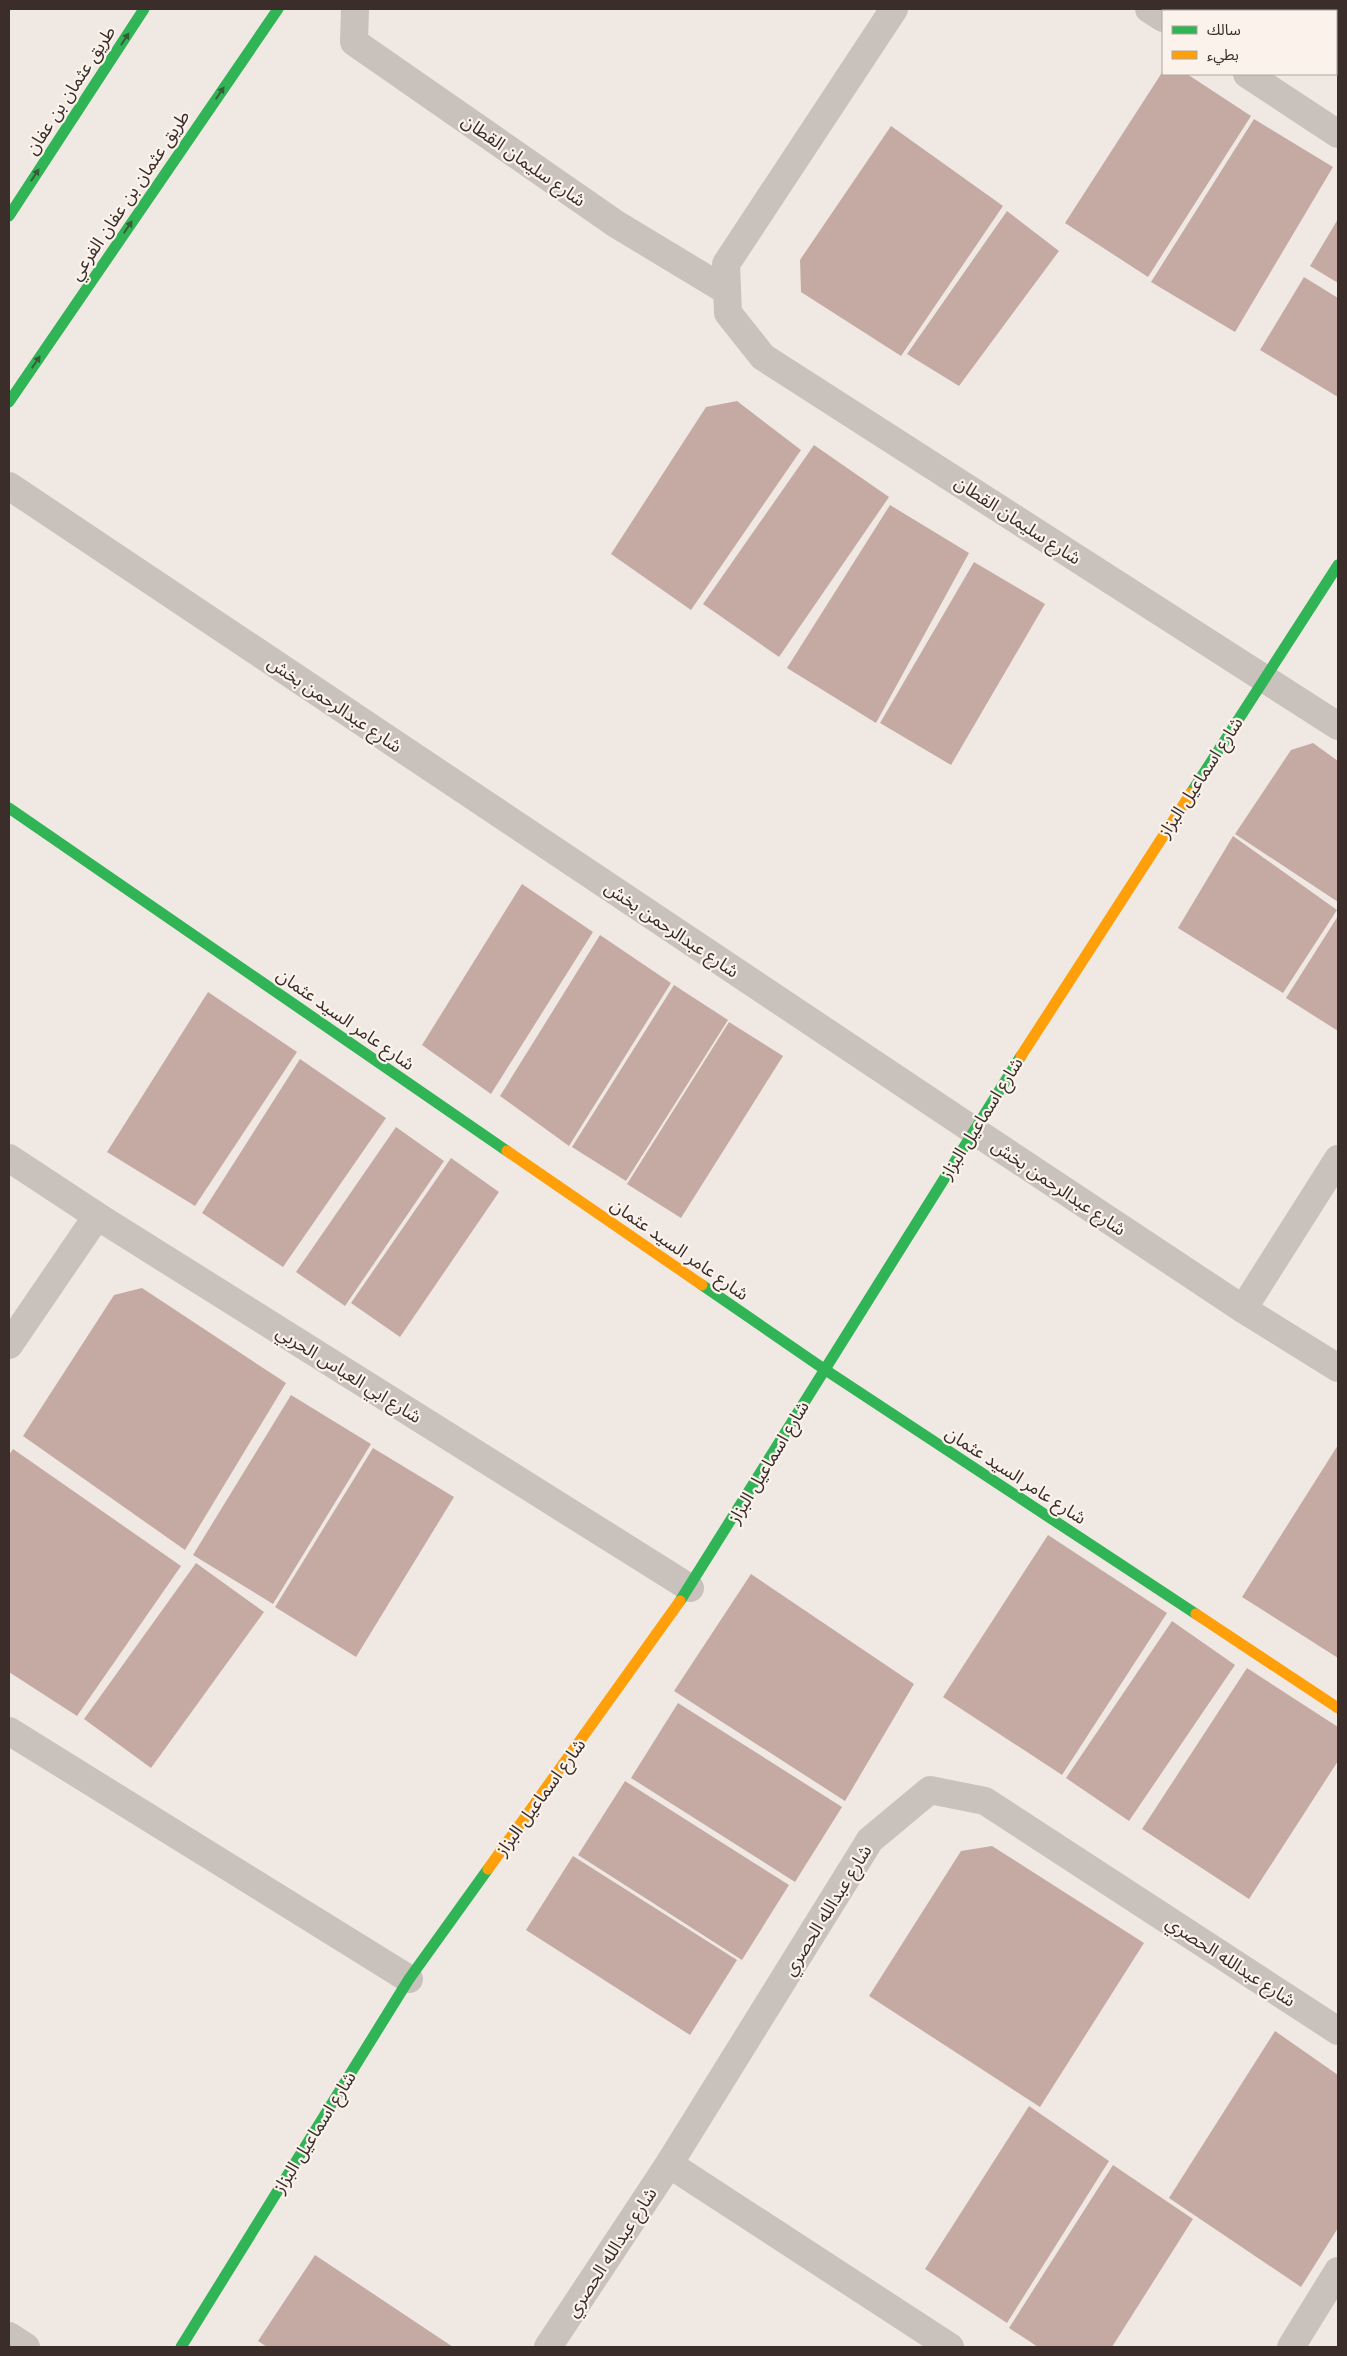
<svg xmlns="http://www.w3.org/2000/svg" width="1347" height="2356" font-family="'Public Sans','Noto Sans Arabic',sans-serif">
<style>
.building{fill:#c5aaa3}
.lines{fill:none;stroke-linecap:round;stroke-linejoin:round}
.street{stroke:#c9c1bb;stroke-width:28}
.fast{stroke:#30b455;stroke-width:11}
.slow{stroke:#ff9f0a;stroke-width:11}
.oneway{fill:#375c38}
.labels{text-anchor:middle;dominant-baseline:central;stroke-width:4.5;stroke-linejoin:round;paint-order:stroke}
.street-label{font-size:18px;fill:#3b2d29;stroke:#fbf3eb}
</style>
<rect width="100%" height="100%" fill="#f0e9e3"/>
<g class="building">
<polygon points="1252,9 1290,9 1288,11 1256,11"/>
<polygon points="1163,71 1163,74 1187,74 1251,116 1148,277 1065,223"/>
<polygon points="1254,119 1333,167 1235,332 1151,282"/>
<polygon points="891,126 1003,206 901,356 801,292 800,260"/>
<polygon points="1007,211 1059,251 959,386 907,354"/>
<polygon points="1338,219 1338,283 1310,266"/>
<polygon points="1304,277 1338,298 1338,397 1260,350"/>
<polygon points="737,401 801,450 691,610 611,554 706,407"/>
<polygon points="814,445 889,497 779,657 703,604"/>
<polygon points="890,505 969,553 876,723 787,668"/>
<polygon points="974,562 1045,604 951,765 880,723"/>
<polygon points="1313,743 1338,761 1338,902 1235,834 1291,750"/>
<polygon points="1233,836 1337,910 1283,993 1178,928"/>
<polygon points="522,884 593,932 491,1094 422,1045"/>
<polygon points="1338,916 1338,1031 1286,998"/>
<polygon points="600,935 671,983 569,1146 500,1096"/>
<polygon points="674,985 728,1020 626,1181 572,1147"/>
<polygon points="208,992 297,1052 195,1206 107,1152"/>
<polygon points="729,1022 783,1056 681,1218 627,1184"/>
<polygon points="300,1059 386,1118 283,1267 202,1213"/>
<polygon points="396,1127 444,1161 345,1306 296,1272"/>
<polygon points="451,1158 499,1192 400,1337 351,1303"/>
<polygon points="142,1288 286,1383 185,1550 23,1436 114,1295"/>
<polygon points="291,1395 371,1444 273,1604 193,1555"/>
<polygon points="1338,1445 1338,1658 1242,1597"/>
<polygon points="373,1448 454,1497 356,1657 275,1607"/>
<polygon points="13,1449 181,1566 77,1716 9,1672 9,1455"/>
<polygon points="1048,1535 1167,1613 1062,1775 943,1697"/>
<polygon points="196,1563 264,1612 151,1768 84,1719"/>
<polygon points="751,1574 914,1684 845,1801 674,1691"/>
<polygon points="1172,1621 1235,1665 1129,1821 1066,1778"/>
<polygon points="1247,1668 1338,1727 1338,1761 1249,1899 1142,1829"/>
<polygon points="678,1703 842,1807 795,1882 631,1778"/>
<polygon points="625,1781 789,1885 742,1960 578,1855"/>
<polygon points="992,1846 1144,1943 1040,2107 869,1996 961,1851"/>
<polygon points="573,1856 737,1960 690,2035 526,1930"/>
<polygon points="1275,2031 1338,2075 1338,2228 1301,2287 1169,2198"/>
<polygon points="1029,2106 1109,2161 1007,2323 925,2269"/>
<polygon points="1113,2165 1193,2219 1112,2347 1038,2347 1009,2328"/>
<polygon points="315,2255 453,2347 267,2347 258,2341"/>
</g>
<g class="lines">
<g class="street">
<polyline points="355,9 354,42 616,224 727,291"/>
<polyline points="894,9 726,264 728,313 763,357 1338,726"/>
<polyline points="1149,9 1163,18"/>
<polyline points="1247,74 1338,134"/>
<polyline points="9,486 973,1130 1243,1309 1338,1368"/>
<polyline points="9,1158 97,1216 690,1588"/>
<polyline points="1243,1309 1338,1159"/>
<polyline points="9,1345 97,1216"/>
<polyline points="9,1731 409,1979"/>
<polyline points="669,2164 950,2347"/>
<polyline points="9,2336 26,2347"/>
<polyline points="548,2347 669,2164 870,1840 930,1790 985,1801 1338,2031"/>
<polyline points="1291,2347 1338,2271"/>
</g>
<g class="fast">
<polyline points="9,216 144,9"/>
<polyline points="9,402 278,9"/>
<polyline points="1191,793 1338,565"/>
<polyline points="9,808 507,1151"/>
<polyline points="702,1285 824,1369 1196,1614"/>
<polyline points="680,1601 1021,1056"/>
<polyline points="181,2347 409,1979 488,1869"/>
</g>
<g class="slow">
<polyline points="1021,1056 1191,793"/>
<polyline points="507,1151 702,1285"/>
<polyline points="1196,1614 1338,1708"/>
<polyline points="488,1869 680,1601"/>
</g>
</g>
<defs><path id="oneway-solid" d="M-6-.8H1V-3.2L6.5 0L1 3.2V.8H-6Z" transform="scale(1.25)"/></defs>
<g class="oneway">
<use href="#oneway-solid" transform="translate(125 39) rotate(-57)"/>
<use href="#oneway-solid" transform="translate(220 93) rotate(-56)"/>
<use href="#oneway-solid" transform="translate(35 175) rotate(-57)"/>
<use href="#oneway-solid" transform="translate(128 227) rotate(-56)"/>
<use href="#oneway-solid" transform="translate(36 362) rotate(-56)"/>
</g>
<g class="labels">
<g class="street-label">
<text transform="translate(70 90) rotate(-57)">طريق عثمان بن عفان</text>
<text transform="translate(524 160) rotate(35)">شارع سليمان القطان</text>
<text transform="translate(129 195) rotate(-56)">طريق عثمان بن عفان الفرعي</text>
<text transform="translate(1018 520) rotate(33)">شارع سليمان القطان</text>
<text transform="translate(335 704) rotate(34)">شارع عبدالرحمن بخش</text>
<text transform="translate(1200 777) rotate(-57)">شارع اسماعيل البزاز</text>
<text transform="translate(672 929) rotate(34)">شارع عبدالرحمن بخش</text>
<text transform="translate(346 1019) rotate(35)">شارع عامر السيد عثمان</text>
<text transform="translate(981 1118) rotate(-58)">شارع اسماعيل البزاز</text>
<text transform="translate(1059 1187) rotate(34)">شارع عبدالرحمن بخش</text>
<text transform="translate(680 1249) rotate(35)">شارع عامر السيد عثمان</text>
<text transform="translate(349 1374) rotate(32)">شارع ابي العباس الحربي</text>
<text transform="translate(768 1462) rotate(-59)">شارع اسماعيل البزاز</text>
<text transform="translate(1016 1475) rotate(33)">شارع عامر السيد عثمان</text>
<text transform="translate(540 1797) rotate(-54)">شارع اسماعيل البزاز</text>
<text transform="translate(827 1910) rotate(-58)">شارع عبدالله الحصري</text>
<text transform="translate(1231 1961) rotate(33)">شارع عبدالله الحصري</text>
<text transform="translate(314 2132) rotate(-58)">شارع اسماعيل البزاز</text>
<text transform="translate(611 2252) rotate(-57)">شارع عبدالله الحصري</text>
</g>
</g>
<rect width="1347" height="2356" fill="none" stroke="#3b2d29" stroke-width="20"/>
<rect x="1162" y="10" width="175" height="65" fill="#fbf3eb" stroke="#aea49d"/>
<rect x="1172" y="26" width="25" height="8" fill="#30b455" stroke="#aea49d"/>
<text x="1207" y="35" font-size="15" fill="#3b2d29">سالك</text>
<rect x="1172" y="51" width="25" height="8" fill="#ff9f0a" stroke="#aea49d"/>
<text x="1207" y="60" font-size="15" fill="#3b2d29">بطيء</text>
</svg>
